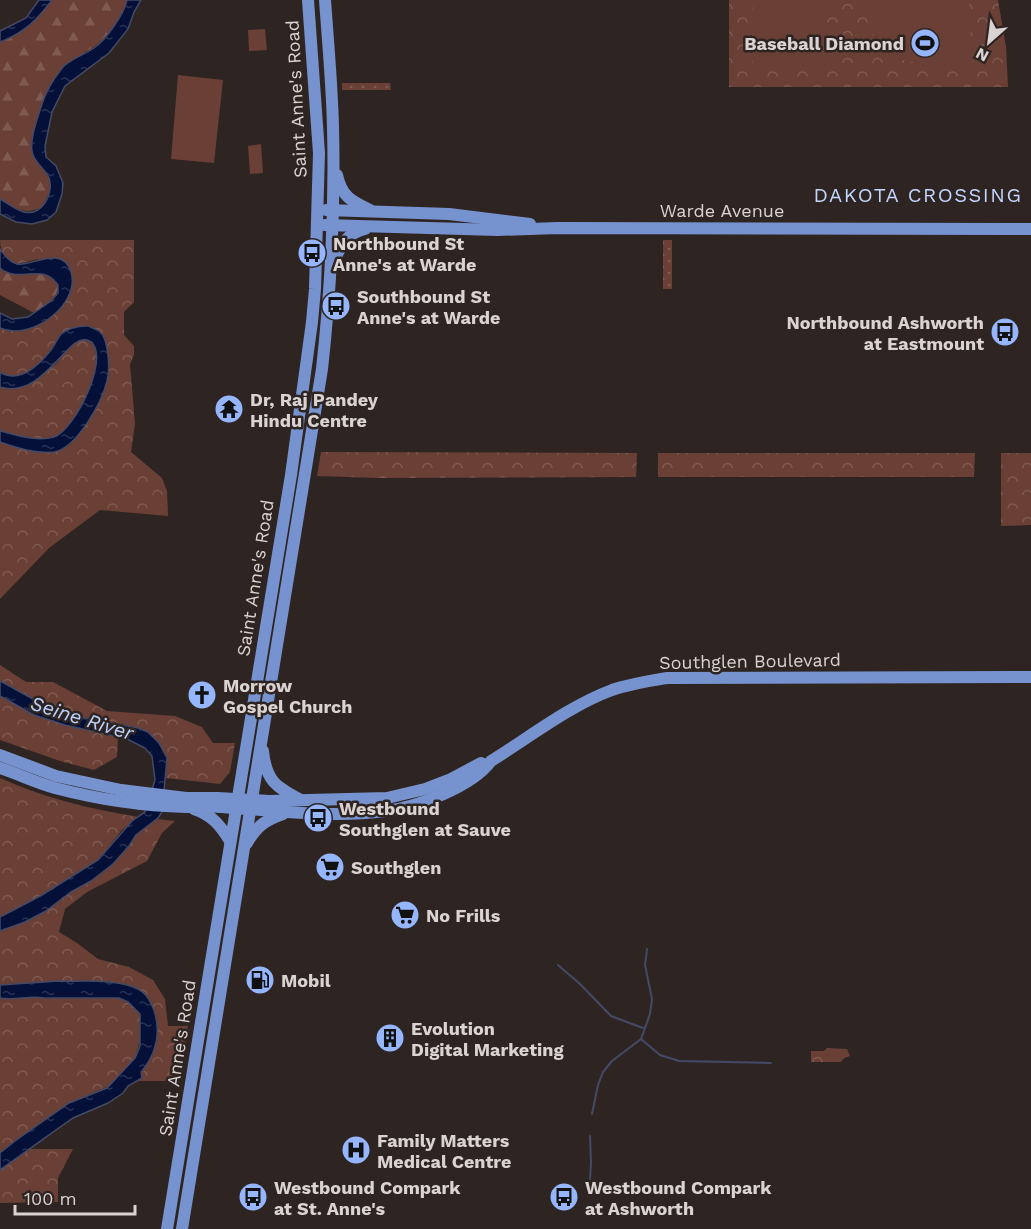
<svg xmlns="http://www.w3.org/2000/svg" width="1031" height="1229" font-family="'Work Sans',sans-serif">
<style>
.grass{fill:url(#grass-dots)}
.forest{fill:url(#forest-firs)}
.park{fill:url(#park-crowns)}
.pitch{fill:#6a3f35}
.water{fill:url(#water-ripples);stroke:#444a66;stroke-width:1.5}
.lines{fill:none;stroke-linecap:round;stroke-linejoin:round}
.stream{stroke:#444a66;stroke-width:2}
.secondary{stroke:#7793cf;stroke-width:12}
.labels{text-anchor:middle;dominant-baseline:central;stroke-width:5;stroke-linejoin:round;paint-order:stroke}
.poi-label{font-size:18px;font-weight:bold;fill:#dad3d2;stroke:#2e2523;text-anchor:start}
.street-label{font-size:18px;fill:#dad3d2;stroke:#2e2523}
.neighbourhood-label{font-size:20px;letter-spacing:1.5px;fill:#c3d6ff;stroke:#2e2523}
.water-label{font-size:20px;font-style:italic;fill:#bcd2fe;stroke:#2e2523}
</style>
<defs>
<pattern id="grass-dots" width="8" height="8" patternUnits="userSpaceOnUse" patternTransform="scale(1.5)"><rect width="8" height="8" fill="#6a3f35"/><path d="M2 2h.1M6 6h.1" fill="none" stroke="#7f5a51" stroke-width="1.8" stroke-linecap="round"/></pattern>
<pattern id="forest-firs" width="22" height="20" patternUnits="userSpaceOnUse" patternTransform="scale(1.5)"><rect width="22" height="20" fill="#6a3f35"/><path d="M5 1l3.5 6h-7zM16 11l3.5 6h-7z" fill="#7f5a51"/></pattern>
<pattern id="park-crowns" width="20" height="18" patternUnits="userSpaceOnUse" patternTransform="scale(1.5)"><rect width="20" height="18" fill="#6a3f35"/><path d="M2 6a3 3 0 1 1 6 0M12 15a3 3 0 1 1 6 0" fill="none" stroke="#7f5a51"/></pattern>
<pattern id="water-ripples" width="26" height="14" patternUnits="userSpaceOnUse" patternTransform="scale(1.5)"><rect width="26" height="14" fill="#041038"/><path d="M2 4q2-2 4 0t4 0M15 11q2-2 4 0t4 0" fill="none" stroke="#283254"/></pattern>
</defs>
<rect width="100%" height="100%" fill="#2e2523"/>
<g class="grass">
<polygon points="342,83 390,83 391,90 342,90"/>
<rect x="663" y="240" width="9" height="49"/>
</g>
<g class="forest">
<path d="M52 0H127C123 18 102 45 85 52L37 124 32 137V154L50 180V191L42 207C24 216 16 208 0 199V42C23 33 37 20 52 0Z"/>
<path d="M0 268C20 284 40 261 59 285 57 298 46 307 34 313L0 295Z"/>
</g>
<g class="park">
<polygon points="729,0 998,0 1006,47 1008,87 729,87"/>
<path d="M0 240H134V302L124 312V335L134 346V355L130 364 135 424 131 452 162 478 167 491 168 516 100 510 49 548 0 599V442L31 451 76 438 104 389 105 339 60 336C49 353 34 374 12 377L0 372V328L6 330 70 292 38 259 18 264C6 261 0 252 0 240Z"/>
<path d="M83 339C118 345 75 430 56 437 39 442 17 435 0 431V387L4 388C16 382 47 372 56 364 65 355 69 341 83 339Z"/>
<polygon points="321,452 637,453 636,477 378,478 317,476"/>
<polygon points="658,453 975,453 974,477 658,477"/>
<polygon points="1001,453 1031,453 1031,525 1001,526"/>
<polygon points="0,665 26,682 53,682 107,711 175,716 202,727 213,743 235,743 230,772 220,784 166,778 167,758 148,732 138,728 76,716 33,699 0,681"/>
<polygon points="0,696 34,715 65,725 118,737 117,757 94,770 60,761 0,740"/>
<path d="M0 778C44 798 90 809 138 817L122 830 98 860 42 895 0 917Z"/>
<path d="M157 819 175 821 162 833 147 861 87 892 65 909 59 932 77 943 98 959 129 967 153 980 165 999 168 1026H188L179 1081H137C140 1074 145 1070 147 1064 154 1049 158 1035 156 1019L114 983 58 981 0 985V931L25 922 46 911 71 892 91 881 113 864 129 846 136 835Z"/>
<polygon points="35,996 44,998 119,998 135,1007 140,1014 141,1036 135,1058 111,1085 69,1103 15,1141 0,1153 0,998 8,999"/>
<polygon points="827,1048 847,1049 850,1056 844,1058 841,1062 811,1062 811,1051 824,1051"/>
<polygon points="29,1149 73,1149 58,1178 58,1202 0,1203 0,1170"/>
</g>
<g class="pitch">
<polygon points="753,0 827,0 826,67 753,65"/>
<polygon points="868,0 969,0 972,66 922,64 890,57 869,30"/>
<polygon points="265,29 267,50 249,51 248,30"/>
<polygon points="178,75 223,80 214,163 171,159"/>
<polygon points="261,144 263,173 250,174 248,146"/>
</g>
<g class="water">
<path d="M39 0H52C37 20 24 33 0 42V31L26 18Z"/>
<path d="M127 0H141L134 12 128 29 109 53 65 86 52 112 45 146 46 157 56 166 63 183 62 194 56 212 47 220 32 224 16 222 0 214V199C7 203 16 210 24 212 43 216 54 193 49 178 45 168 33 162 32 151 30 138 37 120 41 107 45 93 54 78 63 67 72 58 84 55 94 48 106 40 124 14 127 0Z"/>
<path d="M0 249C4 255 9 262 17 264 31 267 62 244 71 272 81 304 31 342 0 328V313L12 319 28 317 51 301 58 293V285C41 261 20 285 0 268Z"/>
<path d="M88 326C91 328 97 329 100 332 105 336 106 343 107 349 109 360 110 369 107 381 102 402 77 448 54 452 35 454 18 448 0 442V431C17 435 37 442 54 437 75 431 115 349 87 340 67 334 43 400 0 387V372C19 384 39 365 51 350 55 345 57 339 61 334 68 328 79 326 88 326Z"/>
<polygon points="0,681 33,699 76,716 138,728 148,732 159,743 167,758 162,812 158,818 136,835 129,846 113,864 91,881 71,892 46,911 25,922 0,931 0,917 42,895 98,860 132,821 145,812 155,780 152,756 145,748 127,739 65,725 34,715 0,696"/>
<path d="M58 981C83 982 115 978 138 989 150 995 156 1012 157 1025 159 1042 152 1060 141 1072L142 1078 128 1086 123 1093 108 1103 73 1118 0 1170V1153L15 1141 69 1103 107 1088 135 1058 140 1046V1014L128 1002 119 998H44C29 995 15 1001 0 998V985Z"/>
</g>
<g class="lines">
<g class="stream">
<polyline points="558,965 580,984 611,1016 643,1028"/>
<polyline points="641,1039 660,1055 679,1061 771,1063"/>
<polyline points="592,1114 598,1085 603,1072 612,1061 641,1039 650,1014 652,999 645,965 647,949"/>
<polyline points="590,1136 591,1163 590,1179"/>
</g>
<g class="secondary">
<path d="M337 175C342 197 351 201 370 210"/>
<polyline points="326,210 449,214 530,224"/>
<polyline points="324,225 498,230 558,228 1031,229"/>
<path d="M335 259C341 244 348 233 365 229"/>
<path d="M263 751C266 781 276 787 301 800"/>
<polyline points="0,755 56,776 121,790 186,798 218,798 269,801 387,798 425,789 451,779 481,763"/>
<path d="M0 768C18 774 37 783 55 788 97 799 143 806 186 807 198 807 210 806 222 807 276 811 333 818 386 811 417 807 472 787 491 761 530 737 569 706 612 690 630 684 649 681 667 678L1031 677"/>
<path d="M194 809C212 815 220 825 230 841"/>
<path d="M247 843C256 827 265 820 283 814"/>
<polyline points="167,1229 291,475 312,322 315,289 319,153 308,0"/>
<path d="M182 1229 322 369C331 288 335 208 333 127 332 85 328 42 325 0"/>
</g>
</g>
<defs>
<g id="stadium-disc" transform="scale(1.5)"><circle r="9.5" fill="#95b6fd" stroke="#2e2523"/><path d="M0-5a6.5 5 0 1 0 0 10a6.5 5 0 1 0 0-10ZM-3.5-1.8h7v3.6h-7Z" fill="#111"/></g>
<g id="bus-disc" transform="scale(1.5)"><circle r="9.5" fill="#95b6fd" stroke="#2e2523"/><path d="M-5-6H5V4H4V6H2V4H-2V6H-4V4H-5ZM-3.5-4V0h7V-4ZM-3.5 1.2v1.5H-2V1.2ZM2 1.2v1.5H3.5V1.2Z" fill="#111"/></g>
<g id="temple-disc" transform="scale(1.5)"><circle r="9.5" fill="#95b6fd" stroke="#2e2523"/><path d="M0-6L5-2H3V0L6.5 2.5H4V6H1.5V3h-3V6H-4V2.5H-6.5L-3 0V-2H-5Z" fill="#111"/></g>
<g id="church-disc" transform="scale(1.5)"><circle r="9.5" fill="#95b6fd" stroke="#2e2523"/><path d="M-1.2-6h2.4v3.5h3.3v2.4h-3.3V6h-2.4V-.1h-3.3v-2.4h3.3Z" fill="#111"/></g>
<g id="supermarket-disc" transform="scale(1.5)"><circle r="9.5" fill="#95b6fd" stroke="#2e2523"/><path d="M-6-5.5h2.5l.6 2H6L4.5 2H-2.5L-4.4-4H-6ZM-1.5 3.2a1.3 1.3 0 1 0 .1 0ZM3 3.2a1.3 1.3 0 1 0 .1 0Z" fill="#111"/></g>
<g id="fuel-disc" transform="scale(1.5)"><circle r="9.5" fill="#95b6fd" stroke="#2e2523"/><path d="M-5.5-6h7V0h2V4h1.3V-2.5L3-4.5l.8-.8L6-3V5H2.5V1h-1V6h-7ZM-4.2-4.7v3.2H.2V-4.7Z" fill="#111"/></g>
<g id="building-disc" transform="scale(1.5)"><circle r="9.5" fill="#95b6fd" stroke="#2e2523"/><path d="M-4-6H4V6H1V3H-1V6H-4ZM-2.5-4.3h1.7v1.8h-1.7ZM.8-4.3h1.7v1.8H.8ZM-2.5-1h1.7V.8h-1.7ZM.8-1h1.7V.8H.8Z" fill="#111"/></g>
<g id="hospital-disc" transform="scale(1.5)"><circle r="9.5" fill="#95b6fd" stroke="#2e2523"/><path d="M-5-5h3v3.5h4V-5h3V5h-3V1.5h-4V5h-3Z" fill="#111"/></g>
</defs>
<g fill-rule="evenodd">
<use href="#stadium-disc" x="925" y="43"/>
<use href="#bus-disc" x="312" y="253"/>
<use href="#bus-disc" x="336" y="306"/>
<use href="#bus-disc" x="1005" y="332"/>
<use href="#temple-disc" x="229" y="409"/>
<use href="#church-disc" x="202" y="695"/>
<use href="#bus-disc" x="318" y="818"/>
<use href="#supermarket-disc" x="330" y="867"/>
<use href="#supermarket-disc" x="405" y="915"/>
<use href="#fuel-disc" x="260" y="980"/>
<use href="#building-disc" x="390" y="1038"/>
<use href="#hospital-disc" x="356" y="1150"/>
<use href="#bus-disc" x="253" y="1197"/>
<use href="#bus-disc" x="564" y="1197"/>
</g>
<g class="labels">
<g class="poi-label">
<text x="904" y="43" text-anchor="end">Baseball Diamond</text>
<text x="333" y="243">Northbound St<tspan x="333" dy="21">Anne's at Warde</tspan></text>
<text x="357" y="296">Southbound St<tspan x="357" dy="21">Anne's at Warde</tspan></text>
<text x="984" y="322" text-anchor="end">Northbound Ashworth<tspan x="984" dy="21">at Eastmount</tspan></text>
<text x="250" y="399">Dr, Raj Pandey<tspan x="250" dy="21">Hindu Centre</tspan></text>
<text x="223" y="685">Morrow<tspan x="223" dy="21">Gospel Church</tspan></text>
<text x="339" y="808">Westbound<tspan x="339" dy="21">Southglen at Sauve</tspan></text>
<text x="351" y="867">Southglen</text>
<text x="426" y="915">No Frills</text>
<text x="281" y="980">Mobil</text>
<text x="411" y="1028">Evolution<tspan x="411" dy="21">Digital Marketing</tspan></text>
<text x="377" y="1140">Family Matters<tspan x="377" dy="21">Medical Centre</tspan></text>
<text x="274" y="1187">Westbound Compark<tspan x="274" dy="21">at St. Anne's</tspan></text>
<text x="585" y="1187">Westbound Compark<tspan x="585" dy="21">at Ashworth</tspan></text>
</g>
<g class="street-label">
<text transform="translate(296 99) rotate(-93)">Saint Anne's Road</text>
<text x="722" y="210">Warde Avenue</text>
<text transform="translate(255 578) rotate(-81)">Saint Anne's Road</text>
<text transform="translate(750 661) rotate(-1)">Southglen Boulevard</text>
<text transform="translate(177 1058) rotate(-81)">Saint Anne's Road</text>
</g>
<g class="neighbourhood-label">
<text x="918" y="195">DAKOTA CROSSING</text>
</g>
<g class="water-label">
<text transform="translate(82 718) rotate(17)">Seine River</text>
</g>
</g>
<g transform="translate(989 42) rotate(208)" stroke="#2e2523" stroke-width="4.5" paint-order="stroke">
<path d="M0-4.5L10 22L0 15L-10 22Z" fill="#dad3d2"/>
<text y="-9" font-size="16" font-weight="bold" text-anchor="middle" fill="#dad3d2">N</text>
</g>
<path d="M15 1205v9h120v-9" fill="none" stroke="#dad3d2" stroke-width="3"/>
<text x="24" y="1205" font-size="18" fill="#dad3d2" stroke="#2e2523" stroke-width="4.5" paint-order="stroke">100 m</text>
</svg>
